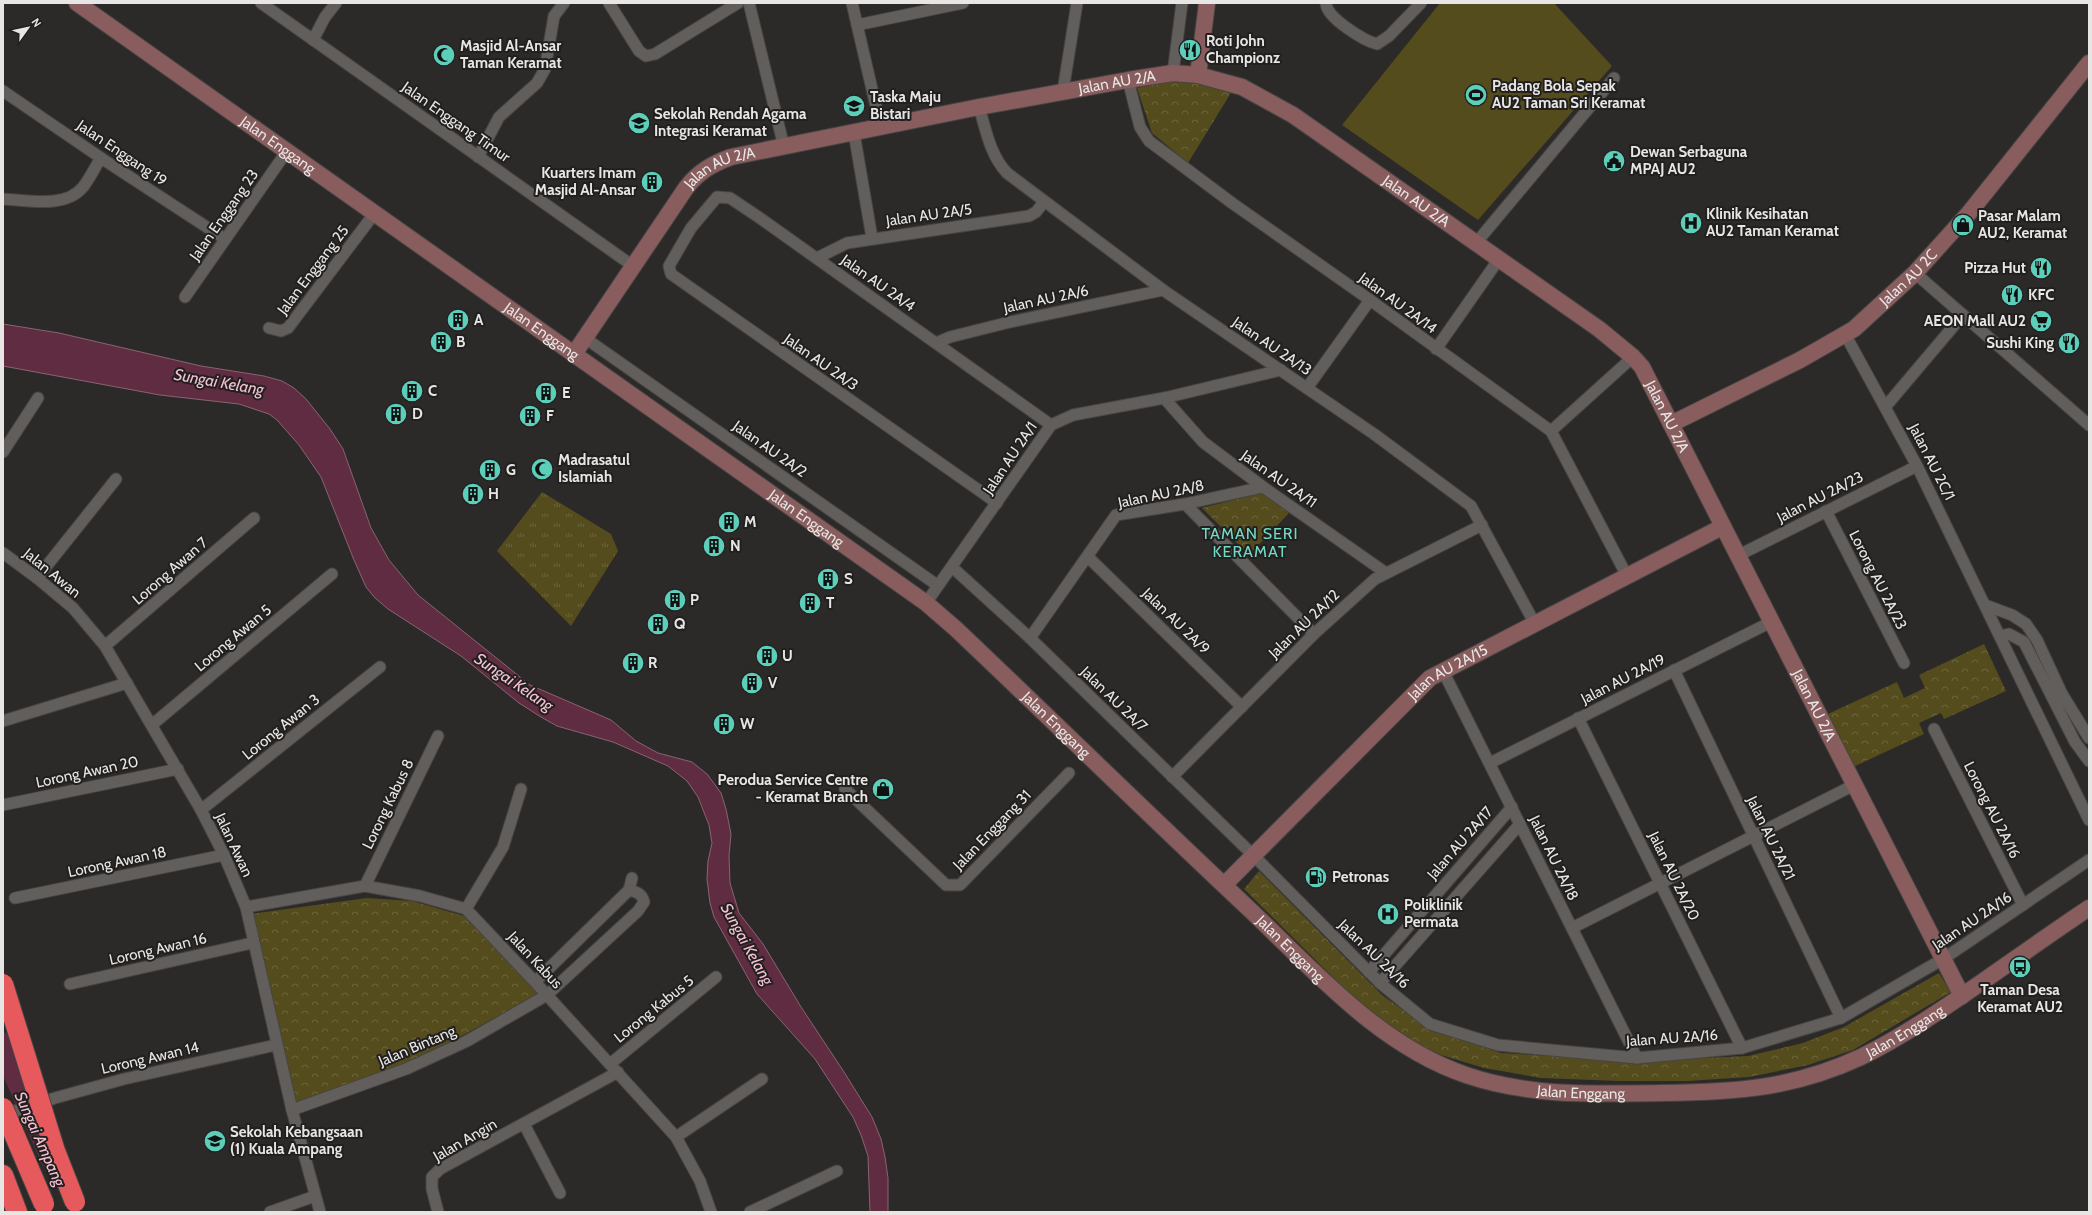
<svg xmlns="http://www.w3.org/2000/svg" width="2092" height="1215" font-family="Cabin,sans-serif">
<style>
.grass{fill:url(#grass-tufts)}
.park{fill:url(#park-crowns)}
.pitch{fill:#544c1c}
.water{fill:#5f2c41;stroke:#886472}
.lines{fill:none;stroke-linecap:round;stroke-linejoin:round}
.river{stroke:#5f2c41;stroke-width:19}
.street-casing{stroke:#474544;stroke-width:13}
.secondary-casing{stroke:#474544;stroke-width:18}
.highway-casing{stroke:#474544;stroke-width:22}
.street{stroke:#615e5c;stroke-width:11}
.secondary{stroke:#895d5d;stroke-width:16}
.highway{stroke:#e65a5e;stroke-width:20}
.highway-bridge-casing{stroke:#474544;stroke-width:22;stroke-linecap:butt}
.highway-bridge{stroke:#e65a5e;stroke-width:20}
.labels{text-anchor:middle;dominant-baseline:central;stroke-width:4;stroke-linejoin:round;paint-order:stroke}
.poi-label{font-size:15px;font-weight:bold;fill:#e7e6e5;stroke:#22201f;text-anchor:start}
.street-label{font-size:15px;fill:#e7e6e5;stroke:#22201f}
.water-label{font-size:16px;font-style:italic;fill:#f6c1d4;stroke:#22201f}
.neighbourhood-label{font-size:16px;letter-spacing:1px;fill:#73d9c6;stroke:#22201f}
</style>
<defs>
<pattern id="grass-tufts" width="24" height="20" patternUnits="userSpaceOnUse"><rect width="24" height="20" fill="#544c1c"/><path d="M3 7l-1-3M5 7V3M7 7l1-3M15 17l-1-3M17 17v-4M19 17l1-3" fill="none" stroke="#6d663d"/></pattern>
<pattern id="park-crowns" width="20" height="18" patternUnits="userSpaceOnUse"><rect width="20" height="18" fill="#544c1c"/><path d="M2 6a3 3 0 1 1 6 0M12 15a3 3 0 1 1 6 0" fill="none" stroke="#6d663d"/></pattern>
</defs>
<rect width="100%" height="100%" fill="#2c2a28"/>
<polygon class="grass" points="542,492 611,534 618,551 571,626 497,551"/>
<g class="park">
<polygon points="1184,78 1232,91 1188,163 1152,133 1137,88"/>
<polygon points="1261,493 1290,512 1249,555 1202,508"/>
<polygon points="1984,644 2006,691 1944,719 1941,713 1919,723 1924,734 1853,767 1828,714 1897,682 1904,698 1925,688 1919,675"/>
<polygon points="1259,871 1382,995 1430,1029 1501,1053 1635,1061 1748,1056 1803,1043 1844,1027 1939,973 1951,992 1853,1050 1808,1065 1749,1077 1687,1081 1619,1081 1541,1078 1484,1068 1425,1050 1391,1030 1361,1005 1244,889"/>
<polygon points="367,898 412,901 464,916 542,992 423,1057 295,1105 250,914"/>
</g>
<polygon class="pitch" points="1440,3 1554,3 1612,66 1478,220 1342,125"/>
<polygon class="water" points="3,324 59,333 201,366 264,376 282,381 294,388 306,399 330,429 343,449 371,528 389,560 418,595 530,685 611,720 636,741 658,753 692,762 707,774 721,793 726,809 731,834 729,856 730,883 739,913 763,944 801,1007 844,1072 872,1117 881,1139 885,1157 888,1178 888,1212 870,1212 868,1156 861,1135 853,1117 815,1059 757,994 714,917 710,903 707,879 708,861 712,843 709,825 698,797 687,781 668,766 613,742 557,726 541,717 519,703 461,656 388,609 375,598 366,587 354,560 321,477 299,445 277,420 269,414 239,404 160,395 3,366"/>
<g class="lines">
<polyline class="river" points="3,1042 13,1075 50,1159"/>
<g class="street-casing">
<g id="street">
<polyline points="261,3 633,266"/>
<polyline points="609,3 639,51 646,56 655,54 738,3"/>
<polyline points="749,3 784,147"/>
<polyline points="852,3 881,128"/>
<path d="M1326 3C1326 18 1365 41 1377 44L1389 36 1421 3"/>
<polyline points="857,25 963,3"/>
<polyline points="313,40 325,17 336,3"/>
<polyline points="1173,73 1182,3"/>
<polyline points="1128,80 1140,127 1149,141 1232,203 1370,300 1551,431 1627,576"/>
<polyline points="3,91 104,160 225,239"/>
<polyline points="1063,91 1077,3"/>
<path d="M979 107C986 130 990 155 1007 173L1163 290 1374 434 1471 506 1535 624"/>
<polyline points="854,133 872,238"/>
<polyline points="478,157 499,117 537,83 545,69 554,16 564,3"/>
<path d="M3 199C28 200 65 209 83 187 90 178 95 167 101 158"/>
<polyline points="1476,243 1614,78"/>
<polyline points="817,258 847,243 1029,216 1036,212 1044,202"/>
<polyline points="1915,273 2089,425"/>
<polyline points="185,297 287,151"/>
<polyline points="269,328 281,331 288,328 374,214"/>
<polyline points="1846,336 1917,466 2089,820"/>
<polyline points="585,338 937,585"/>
<polyline points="936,343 950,337 1010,322 1163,290"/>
<polyline points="1436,349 1499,259"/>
<polyline points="1307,388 1370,300"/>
<polyline points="1164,398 1203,442 1263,487 1386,573"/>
<polyline points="1886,406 1963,315"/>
<polyline points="1551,431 1633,357"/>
<polyline points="3,452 38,398"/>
<polyline points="997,503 671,274 669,266 691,228 717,197 730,198 757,216 1051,425"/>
<polyline points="1185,504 1314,634"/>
<polyline points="1826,511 1904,663"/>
<polyline points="3,553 37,578 73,608 105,646 201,810 224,855 246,907 292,1110 320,1212"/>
<polyline points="1737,556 1917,466"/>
<polyline points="1088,557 1242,707"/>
<polyline points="952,567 1030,638 1253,855 1380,983 1430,1024 1498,1045 1637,1058 1742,1048 1841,1018 1943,959 2089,860"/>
<polyline points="37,578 116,479"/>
<polyline points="926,603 1051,425 1073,415 1164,398 1281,370"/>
<polyline points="1985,605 2012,615 2026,624 2037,640 2062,694 2089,738"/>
<polyline points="2000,636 2009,634 2024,642 2075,742 2089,761"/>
<polyline points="1030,638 1116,515 1185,504 1263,487"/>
<polyline points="105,646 254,518"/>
<polyline points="1674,670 1841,1018"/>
<polyline points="1443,671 1637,1058"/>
<polyline points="1578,718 1742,1048"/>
<polyline points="3,721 127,683"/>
<polyline points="153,724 332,574"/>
<polyline points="1934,729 2023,905"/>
<polyline points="1490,763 1771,622"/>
<polyline points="1172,777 1314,634 1375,579 1482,525"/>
<polyline points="845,789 946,885 960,885 1069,773"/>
<polyline points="3,805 178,769"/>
<polyline points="201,810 380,667"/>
<polyline points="365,886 438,736"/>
<polyline points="15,898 224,855"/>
<polyline points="246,907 365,886 420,896 466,909 535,982 676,1137 700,1181 711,1212"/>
<polyline points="466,909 503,847 521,789"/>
<polyline points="1572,928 1854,785"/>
<polyline points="1369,972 1512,807"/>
<polyline points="535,982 629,890 632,878"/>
<polyline points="1380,983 1520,824"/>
<polyline points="70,984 252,943"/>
<polyline points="610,1064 716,977"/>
<path d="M292 1110 406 1069 467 1041 547 995 638 911 644 902C642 893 636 892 629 890"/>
<polyline points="3,1115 55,1098 124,1079 276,1045"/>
<polyline points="524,1124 560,1193"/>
<polyline points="676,1137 762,1079"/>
<polyline points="270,1212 315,1196"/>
<polyline points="438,1212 432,1189 432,1177 440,1169 618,1072"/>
<polyline points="750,1212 837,1171"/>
</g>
</g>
<g class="secondary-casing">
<g id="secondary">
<path id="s1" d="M77 3 926 603 956 629C1053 721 1149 815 1247 907 1313 969 1378 1045 1466 1075 1530 1097 1596 1094 1662 1093 1736 1092 1792 1089 1861 1057 1904 1036 1944 1008 1982 982 2018 957 2053 932 2089 908"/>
<polyline points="1198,75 1207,3"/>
<path id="s2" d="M574 354 686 188C698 172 712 164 731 157L979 107 1128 80 1173 73 1198 75 1242 87 1293 115 1599 329 1633 357 1642 367 1962 996"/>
<path id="s3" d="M1671 424 1800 360 1854 329 1915 273 1969 213 2089 63"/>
<path id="s4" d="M1224 885 1430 678 1722 527"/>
</g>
</g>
<g class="highway-casing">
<polyline id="highway" points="3,1175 17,1212"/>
</g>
<use href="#street" class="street"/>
<use href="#secondary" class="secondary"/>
<use href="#highway" class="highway"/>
<g class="highway-bridge-casing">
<g id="highway-bridge">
<polyline points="3,984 55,1151 75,1202"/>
<polyline points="3,1108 44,1204"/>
</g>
</g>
<use href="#highway-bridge" class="highway-bridge"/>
</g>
<defs>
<g id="restaurant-disc" transform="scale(1.15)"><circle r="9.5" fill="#5cceba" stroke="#22201f"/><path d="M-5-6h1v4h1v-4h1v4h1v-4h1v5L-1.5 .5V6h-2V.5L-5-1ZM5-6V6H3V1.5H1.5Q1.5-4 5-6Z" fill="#111"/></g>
<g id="mosque-disc" transform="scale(1.15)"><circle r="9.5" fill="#5cceba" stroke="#22201f"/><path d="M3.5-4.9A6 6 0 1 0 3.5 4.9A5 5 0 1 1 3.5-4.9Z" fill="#111"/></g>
<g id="stadium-disc" transform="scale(1.15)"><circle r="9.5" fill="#5cceba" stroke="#22201f"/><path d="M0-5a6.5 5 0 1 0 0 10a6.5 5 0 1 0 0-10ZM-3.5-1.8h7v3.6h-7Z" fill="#111"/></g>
<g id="school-disc" transform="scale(1.15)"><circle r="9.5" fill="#5cceba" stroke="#22201f"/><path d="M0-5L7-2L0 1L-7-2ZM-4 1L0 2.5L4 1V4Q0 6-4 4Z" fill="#111"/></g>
<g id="civic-disc" transform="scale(1.15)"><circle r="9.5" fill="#5cceba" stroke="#22201f"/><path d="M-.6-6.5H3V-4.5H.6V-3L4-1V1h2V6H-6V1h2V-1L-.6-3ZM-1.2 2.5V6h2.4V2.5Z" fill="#111"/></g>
<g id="building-disc" transform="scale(1.15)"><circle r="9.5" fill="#5cceba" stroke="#22201f"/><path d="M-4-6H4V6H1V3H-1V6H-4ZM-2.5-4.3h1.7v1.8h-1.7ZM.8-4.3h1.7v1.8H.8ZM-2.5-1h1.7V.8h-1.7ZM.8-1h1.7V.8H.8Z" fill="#111"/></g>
<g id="hospital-disc" transform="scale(1.15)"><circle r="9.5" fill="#5cceba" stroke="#22201f"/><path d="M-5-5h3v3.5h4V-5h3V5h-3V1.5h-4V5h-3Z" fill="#111"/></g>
<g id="shop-disc" transform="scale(1.15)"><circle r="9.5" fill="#5cceba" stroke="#22201f"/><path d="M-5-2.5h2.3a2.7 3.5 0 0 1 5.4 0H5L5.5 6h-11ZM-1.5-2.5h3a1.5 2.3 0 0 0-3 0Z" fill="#111"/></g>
<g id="supermarket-disc" transform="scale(1.15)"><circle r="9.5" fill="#5cceba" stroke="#22201f"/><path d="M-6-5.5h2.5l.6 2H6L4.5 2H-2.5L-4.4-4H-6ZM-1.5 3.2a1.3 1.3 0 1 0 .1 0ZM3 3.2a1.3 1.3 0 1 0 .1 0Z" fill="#111"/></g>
<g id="fuel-disc" transform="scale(1.15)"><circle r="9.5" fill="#5cceba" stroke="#22201f"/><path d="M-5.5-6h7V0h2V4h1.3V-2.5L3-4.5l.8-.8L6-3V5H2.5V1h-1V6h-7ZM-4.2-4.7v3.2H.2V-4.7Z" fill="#111"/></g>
<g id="bus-disc" transform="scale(1.15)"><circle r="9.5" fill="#5cceba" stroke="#22201f"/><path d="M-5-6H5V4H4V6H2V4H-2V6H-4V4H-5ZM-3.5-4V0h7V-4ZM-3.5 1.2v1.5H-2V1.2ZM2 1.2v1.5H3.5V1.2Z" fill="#111"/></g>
</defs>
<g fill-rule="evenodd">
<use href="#restaurant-disc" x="1190" y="50"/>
<use href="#mosque-disc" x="444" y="55"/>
<use href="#stadium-disc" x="1476" y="95"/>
<use href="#school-disc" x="854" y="106"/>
<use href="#school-disc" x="639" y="123"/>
<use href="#civic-disc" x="1614" y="161"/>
<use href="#building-disc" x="652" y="182"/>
<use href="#hospital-disc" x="1691" y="223"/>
<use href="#shop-disc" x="1963" y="225"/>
<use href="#restaurant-disc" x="2041" y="268"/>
<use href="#restaurant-disc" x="2012" y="295"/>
<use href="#building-disc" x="458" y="320"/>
<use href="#supermarket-disc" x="2041" y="321"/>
<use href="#building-disc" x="441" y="342"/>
<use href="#restaurant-disc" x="2069" y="343"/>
<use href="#building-disc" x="412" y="391"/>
<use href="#building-disc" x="546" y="393"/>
<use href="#building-disc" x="396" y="414"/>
<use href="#building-disc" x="530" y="416"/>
<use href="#mosque-disc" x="542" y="469"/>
<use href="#building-disc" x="490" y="470"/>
<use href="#building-disc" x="473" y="494"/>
<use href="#building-disc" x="729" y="522"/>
<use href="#building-disc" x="714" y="546"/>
<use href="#building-disc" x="828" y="579"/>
<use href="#building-disc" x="675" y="600"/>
<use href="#building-disc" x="810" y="603"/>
<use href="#building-disc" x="658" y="624"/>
<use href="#building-disc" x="767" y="656"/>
<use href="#building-disc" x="633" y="663"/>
<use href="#building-disc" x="752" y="683"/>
<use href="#building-disc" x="724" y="724"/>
<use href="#shop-disc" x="883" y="789"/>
<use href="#fuel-disc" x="1316" y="877"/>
<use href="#hospital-disc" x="1388" y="914"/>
<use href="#bus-disc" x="2020" y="967"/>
<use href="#school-disc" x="215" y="1141"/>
</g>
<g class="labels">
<g class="poi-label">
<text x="1206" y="41">Roti John<tspan x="1206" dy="17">Championz</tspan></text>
<text x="460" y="46">Masjid Al-Ansar<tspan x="460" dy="17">Taman Keramat</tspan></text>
<text x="1492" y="86">Padang Bola Sepak<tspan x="1492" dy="17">AU2 Taman Sri Keramat</tspan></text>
<text x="870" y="97">Taska Maju<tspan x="870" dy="17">Bistari</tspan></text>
<text x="654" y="114">Sekolah Rendah Agama<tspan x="654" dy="17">Integrasi Keramat</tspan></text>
<text x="1630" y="152">Dewan Serbaguna<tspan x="1630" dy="17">MPAJ AU2</tspan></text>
<text x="636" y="173" text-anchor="end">Kuarters Imam<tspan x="636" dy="17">Masjid Al-Ansar</tspan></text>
<text x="1706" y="214">Klinik Kesihatan<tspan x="1706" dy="17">AU2 Taman Keramat</tspan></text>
<text x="1978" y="216">Pasar Malam<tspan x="1978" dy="17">AU2, Keramat</tspan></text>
<text x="2026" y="268" text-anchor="end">Pizza Hut</text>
<text x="2028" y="295">KFC</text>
<text x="474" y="320">A</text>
<text x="2026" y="321" text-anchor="end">AEON Mall AU2</text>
<text x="456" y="342">B</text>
<text x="2054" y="343" text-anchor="end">Sushi King</text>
<text x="428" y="391">C</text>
<text x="562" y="393">E</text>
<text x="412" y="414">D</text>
<text x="546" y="416">F</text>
<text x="558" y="460">Madrasatul<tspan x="558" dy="17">Islamiah</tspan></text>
<text x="506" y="470">G</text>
<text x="488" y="494">H</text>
<text x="744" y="522">M</text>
<text x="730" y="546">N</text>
<text x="844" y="579">S</text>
<text x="690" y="600">P</text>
<text x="826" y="603">T</text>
<text x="674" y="624">Q</text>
<text x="782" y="656">U</text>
<text x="648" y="663">R</text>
<text x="768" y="683">V</text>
<text x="740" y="724">W</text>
<text x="868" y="780" text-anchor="end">Perodua Service Centre<tspan x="868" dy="17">- Keramat Branch</tspan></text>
<text x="1332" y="877">Petronas</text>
<text x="1404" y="905">Poliklinik<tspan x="1404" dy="17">Permata</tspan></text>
<text x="2020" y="990" text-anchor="middle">Taman Desa<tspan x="2020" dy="17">Keramat AU2</tspan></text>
<text x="230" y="1132">Sekolah Kebangsaan<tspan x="230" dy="17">(1) Kuala Ampang</tspan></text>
</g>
<g class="street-label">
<text stroke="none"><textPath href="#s2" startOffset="649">Jalan AU 2/A</textPath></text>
<text transform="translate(456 122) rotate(35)">Jalan Enggang Timur</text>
<text stroke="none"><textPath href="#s1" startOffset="246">Jalan Enggang</textPath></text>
<text transform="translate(122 153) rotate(34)">Jalan Enggang 19</text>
<text stroke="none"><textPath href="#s2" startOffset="241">Jalan AU 2/A</textPath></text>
<text stroke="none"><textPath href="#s2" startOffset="985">Jalan AU 2/A</textPath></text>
<text transform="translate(224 215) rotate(-55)">Jalan Enggang 23</text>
<text transform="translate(929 215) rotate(-8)">Jalan AU 2A/5</text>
<text transform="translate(313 270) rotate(-53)">Jalan Enggang 25</text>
<text stroke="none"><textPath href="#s3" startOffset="281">Jalan AU 2C</textPath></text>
<text transform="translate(878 283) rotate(35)">Jalan AU 2A/4</text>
<text transform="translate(1046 299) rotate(-12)">Jalan AU 2A/6</text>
<text transform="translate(1398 303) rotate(36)">Jalan AU 2A/14</text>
<text stroke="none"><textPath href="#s1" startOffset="569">Jalan Enggang</textPath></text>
<text transform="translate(1272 346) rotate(34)">Jalan AU 2A/13</text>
<text transform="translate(821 362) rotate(35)">Jalan AU 2A/3</text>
<text stroke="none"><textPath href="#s2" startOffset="1321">Jalan AU 2/A</textPath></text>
<text transform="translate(770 449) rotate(35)">Jalan AU 2A/2</text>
<text transform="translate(1010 458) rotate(-56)">Jalan AU 2A/1</text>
<text transform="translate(1932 462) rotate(63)">Jalan AU 2C/1</text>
<text transform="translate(1279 479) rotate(35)">Jalan AU 2A/11</text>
<text transform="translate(1161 494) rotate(-12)">Jalan AU 2A/8</text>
<text transform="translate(1820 497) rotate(-27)">Jalan AU 2A/23</text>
<text stroke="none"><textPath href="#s1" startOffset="893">Jalan Enggang</textPath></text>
<text transform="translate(170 571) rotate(-41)">Lorong Awan 7</text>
<text transform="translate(52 573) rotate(39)">Jalan Awan</text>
<text transform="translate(1878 580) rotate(63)">Lorong AU 2A/23</text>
<text transform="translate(1176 621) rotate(44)">Jalan AU 2A/9</text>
<text transform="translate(1304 624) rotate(-44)">Jalan AU 2A/12</text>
<text transform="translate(233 638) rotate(-40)">Lorong Awan 5</text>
<text stroke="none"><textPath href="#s4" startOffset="310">Jalan AU 2A/15</textPath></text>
<text transform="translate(1623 679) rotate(-27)">Jalan AU 2A/19</text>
<text transform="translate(1114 699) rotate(44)">Jalan AU 2A/7</text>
<text stroke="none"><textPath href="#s2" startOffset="1645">Jalan AU 2/A</textPath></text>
<text stroke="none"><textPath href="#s1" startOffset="1218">Jalan Enggang</textPath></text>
<text transform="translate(281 727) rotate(-39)">Lorong Awan 3</text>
<text transform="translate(87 772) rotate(-12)">Lorong Awan 20</text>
<text transform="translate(388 804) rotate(-64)">Lorong Kabus 8</text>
<text transform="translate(1992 810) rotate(63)">Lorong AU 2A/16</text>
<text transform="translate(992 830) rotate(-46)">Jalan Enggang 31</text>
<text transform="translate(1771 838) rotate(64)">Jalan AU 2A/21</text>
<text transform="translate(1460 843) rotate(-49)">Jalan AU 2A/17</text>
<text transform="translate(234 845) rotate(65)">Jalan Awan</text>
<text transform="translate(1554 858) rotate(64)">Jalan AU 2A/18</text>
<text transform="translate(117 862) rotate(-12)">Lorong Awan 18</text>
<text transform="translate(1674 876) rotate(64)">Jalan AU 2A/20</text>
<text transform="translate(1972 921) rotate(-34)">Jalan AU 2A/16</text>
<text stroke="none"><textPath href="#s1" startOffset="1542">Jalan Enggang</textPath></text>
<text transform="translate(158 949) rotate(-13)">Lorong Awan 16</text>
<text transform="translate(1374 954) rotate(44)">Jalan AU 2A/16</text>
<text transform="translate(535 960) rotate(47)">Jalan Kabus</text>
<text transform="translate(654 1009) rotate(-39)">Lorong Kabus 5</text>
<text stroke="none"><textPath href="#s1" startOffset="2213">Jalan Enggang</textPath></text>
<text transform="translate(1672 1038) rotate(-4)">Jalan AU 2A/16</text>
<text transform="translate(417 1046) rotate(-23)">Jalan Bintang</text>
<text transform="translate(150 1058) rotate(-13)">Lorong Awan 14</text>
<text stroke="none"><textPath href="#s1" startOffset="1877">Jalan Enggang</textPath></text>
<text transform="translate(465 1140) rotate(-30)">Jalan Angin</text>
</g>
<g class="water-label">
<text transform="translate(219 382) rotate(10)">Sungai Kelang</text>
<text transform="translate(514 682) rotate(34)">Sungai Kelang</text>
<text transform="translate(747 944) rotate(61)">Sungai Kelang</text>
<text transform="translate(40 1139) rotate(66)">Sungai Ampang</text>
</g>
<g class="neighbourhood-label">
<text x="1250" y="533">TAMAN SERI<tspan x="1250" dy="18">KERAMAT</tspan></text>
</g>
</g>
<rect width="2092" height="1215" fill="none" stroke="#e7e6e5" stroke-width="8"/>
<g transform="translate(28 28) rotate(57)" stroke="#22201f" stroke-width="3" paint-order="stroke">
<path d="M0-3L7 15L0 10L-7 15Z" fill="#e7e6e5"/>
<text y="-6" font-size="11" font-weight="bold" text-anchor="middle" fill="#e7e6e5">N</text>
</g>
</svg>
